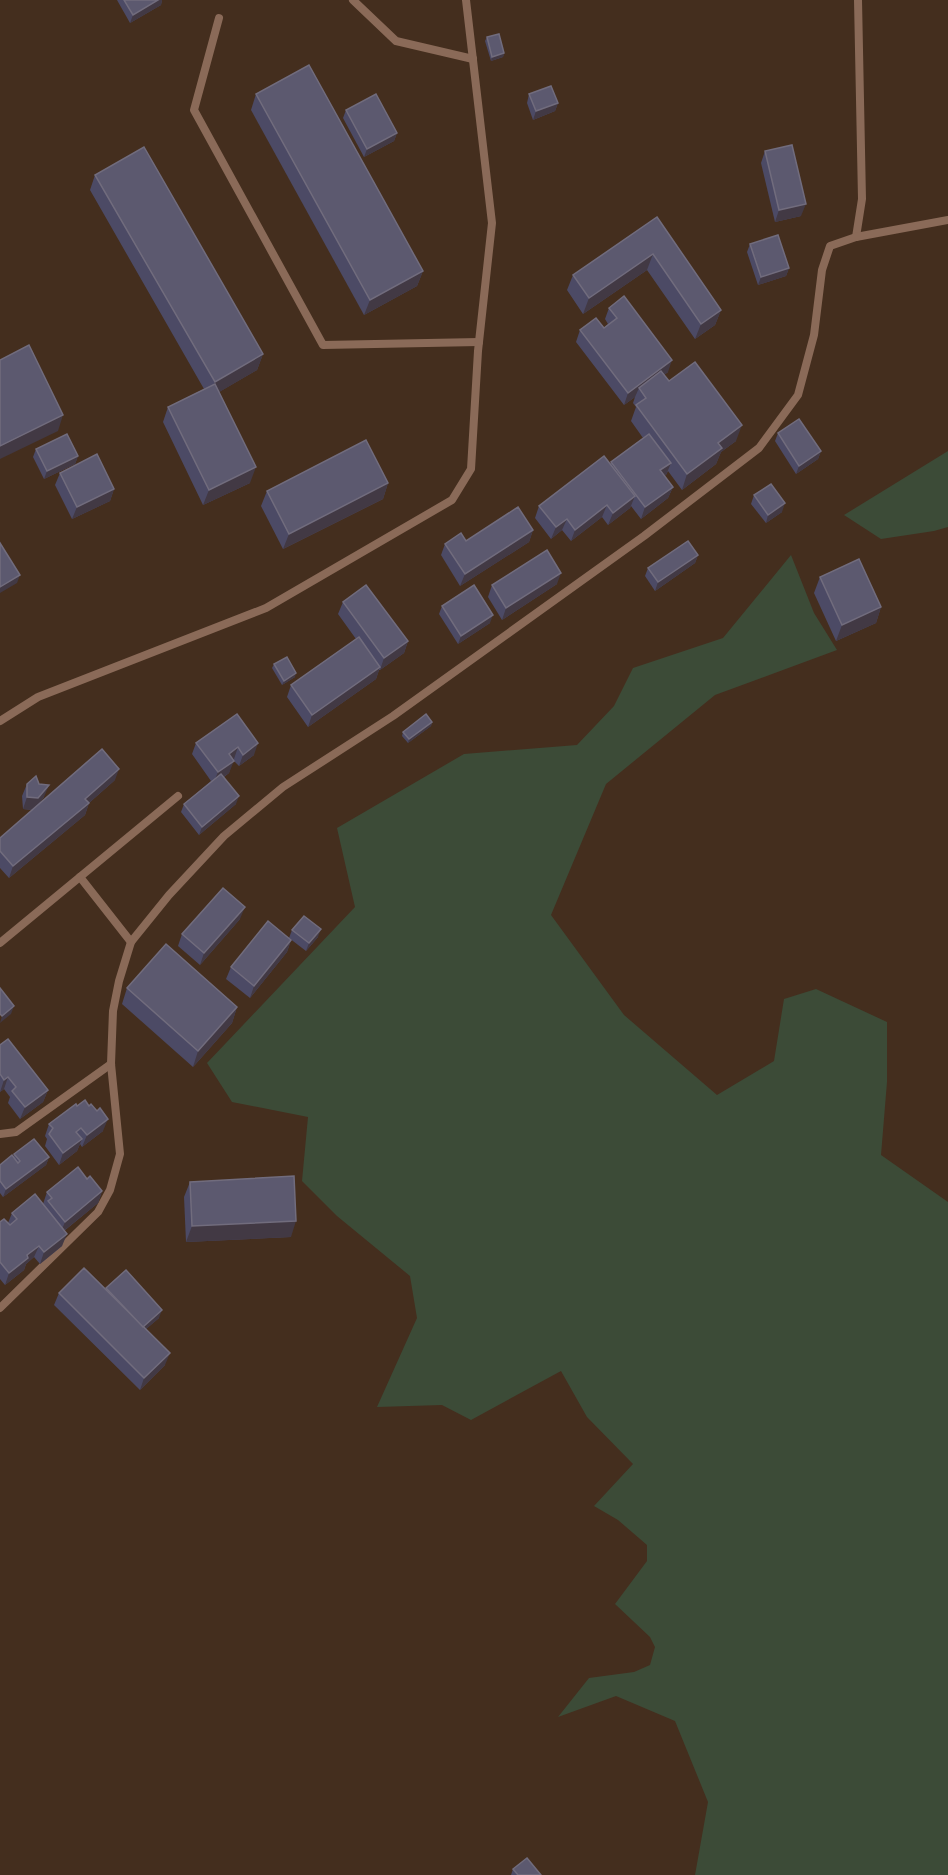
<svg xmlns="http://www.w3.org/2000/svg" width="948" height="1875" font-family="Roboto,sans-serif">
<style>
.green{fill:#3c4b37}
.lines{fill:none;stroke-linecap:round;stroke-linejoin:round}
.service{stroke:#8a6a58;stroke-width:8}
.wall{fill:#4c4a65}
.shaded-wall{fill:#423944}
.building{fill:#5c596f;stroke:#716c7d;stroke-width:1.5}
</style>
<rect width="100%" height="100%" fill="#442e1e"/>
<g class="green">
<polygon points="948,451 948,527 934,531 881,539 844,515"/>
<polygon points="791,555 814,613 837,650 715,695 606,784 551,915 624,1015 717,1095 774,1061 784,999 816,989 887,1022 887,1082 881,1155 948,1202 948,1875 695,1875 708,1802 675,1721 616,1696 558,1717 589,1678 634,1672 650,1665 655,1647 650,1637 615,1604 647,1561 647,1545 618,1520 594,1506 633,1464 587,1417 561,1371 471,1420 442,1405 377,1407 417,1318 410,1276 337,1216 302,1181 308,1117 232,1102 207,1063 355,907 337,828 464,754 577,745 614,706 633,668 723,638"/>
</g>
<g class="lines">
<g class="service">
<polyline points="353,0 396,41 473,59"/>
<polyline points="219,18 194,110 323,345 479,342"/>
<polyline points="856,237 862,199 858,0"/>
<polyline points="0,721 38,697 266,608 452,500 471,469 478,351 492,223 466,0"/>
<polyline points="80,877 131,942"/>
<polyline points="0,943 178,796"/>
<polyline points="0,1134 16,1132 111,1064"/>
<polyline points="0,1308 98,1212 110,1190 120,1154 111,1064 113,1011 119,981 131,942 169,895 224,836 283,787 393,716 644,536 759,448 798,395 814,335 822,270 830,246 856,237 948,220"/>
</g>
</g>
<g class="wall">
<polygon points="117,0 162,0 161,5 130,23"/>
<polygon points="487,37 504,53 503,57 491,61 485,41"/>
<polygon points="256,94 423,271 417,286 364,315 251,110"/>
<polygon points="529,94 558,103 555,111 533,120 527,103"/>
<polygon points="346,110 397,133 394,141 364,157 343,118"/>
<polygon points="765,151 801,216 775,222 761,163"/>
<polygon points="95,175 263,354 257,370 219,392 250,483 203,505 163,422 168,407 204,389 90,190"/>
<polygon points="657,217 721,310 715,325 695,339 647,270 583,314 567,290 573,275"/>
<polygon points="750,244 789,268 786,276 758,285 747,252"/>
<polygon points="609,308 668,372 664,375 669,381 736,441 721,452 716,464 682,490 668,471 666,475 664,476 673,487 668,498 641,519 631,506 630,508 608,525 602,517 571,541 562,530 551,539 535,518 539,506 610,465 611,462 643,438 631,421 636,407 633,403 635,397 624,405 576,342 580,330 604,328 608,324 605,319"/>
<polygon points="778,433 821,451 818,459 796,474 775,441"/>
<polygon points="36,449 78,456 75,464 44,479 33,457"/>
<polygon points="60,473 114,489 110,501 72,519 55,485"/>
<polygon points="388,483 383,499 283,549 261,506 267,491"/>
<polygon points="754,495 782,512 766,523 751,504"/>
<polygon points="533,530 529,542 460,586 441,555 445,544"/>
<polygon points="698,555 695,563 655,591 645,576 648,568"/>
<polygon points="820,577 881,607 876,623 836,641 814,593"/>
<polygon points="557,584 502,620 488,597 492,585"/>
<polygon points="343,602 408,641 404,653 380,670 379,670 376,679 308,727 287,697 291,685 356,639 338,614"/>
<polygon points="442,606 490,623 458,644 439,614"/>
<polygon points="274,664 295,677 282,685 272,668"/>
<polygon points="237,714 254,755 239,766 233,760 229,773 224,777 236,804 199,835 181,812 184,804 211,781 192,754 196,743"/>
<polygon points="432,722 431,726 408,743 402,736 403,732"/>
<polygon points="115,780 89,803 85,815 9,878 0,868 0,838 33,810 23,809 22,796 27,784 44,797 37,806"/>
<polygon points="240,919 200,965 178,946 182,934"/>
<polygon points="292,930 318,937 306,951 289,938"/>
<polygon points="291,940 287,952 250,998 226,979 231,967"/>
<polygon points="127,988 237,1007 232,1023 193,1067 122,1004"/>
<polygon points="0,1045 48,1090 43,1102 20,1119 8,1103 10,1097 4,1089 0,1092"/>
<polygon points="49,1124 103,1131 82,1147 80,1144 77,1151 59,1165 45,1146 47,1139 45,1136"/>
<polygon points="14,1154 49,1157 46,1165 3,1197 0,1193 0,1165 13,1157"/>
<polygon points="87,1179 102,1191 98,1203 64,1231 62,1246 40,1264 34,1257 26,1264 24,1270 5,1285 0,1279 0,1222 8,1223 12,1213 43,1204 47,1192"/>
<polygon points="190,1182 291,1237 186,1242 184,1197"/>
<polygon points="106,1288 159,1318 146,1329 165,1365 140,1390 54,1305 59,1293 106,1290"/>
<polygon points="513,1869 541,1875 511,1875"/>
</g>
<g class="shaded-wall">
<polygon points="158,0 162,0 161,5 130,23 133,15"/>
<polygon points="504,53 503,57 491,61 492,57"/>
<polygon points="558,103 555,111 533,120 536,111"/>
<polygon points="397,133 394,141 364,157 367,149"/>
<polygon points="806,204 801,216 775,222 779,210"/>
<polygon points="653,254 647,270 583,314 589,298"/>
<polygon points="789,268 786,276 758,285 761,277"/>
<polygon points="423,271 417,286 364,315 370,300"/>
<polygon points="721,310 715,325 695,339 701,324"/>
<polygon points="263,354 257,370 209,398 215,382"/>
<polygon points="672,360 668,372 642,392 639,388 635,397 624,405 628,393"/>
<polygon points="63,415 58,431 0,459 0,446"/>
<polygon points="742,425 736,441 721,452 716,464 682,490 687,474 718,443"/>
<polygon points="821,451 818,459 796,474 799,466"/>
<polygon points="78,456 75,464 44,479 47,471"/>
<polygon points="671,463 666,475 656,482 660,470"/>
<polygon points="256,467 250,483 203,505 209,490"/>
<polygon points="388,483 383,499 283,549 289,534"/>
<polygon points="673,487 668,498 641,519 645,507"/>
<polygon points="114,489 110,501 72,519 77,507"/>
<polygon points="635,496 630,508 608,525 613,513"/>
<polygon points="785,503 782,512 766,523 768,515"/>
<polygon points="607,505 602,517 571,541 575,530"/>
<polygon points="567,519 562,530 551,539 556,527"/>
<polygon points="533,530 529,542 460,586 465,574"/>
<polygon points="698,555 695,563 655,591 658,582"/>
<polygon points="561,573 557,584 502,620 506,608"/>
<polygon points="20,575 17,583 0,593 0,587"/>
<polygon points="881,607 876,623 836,641 842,625"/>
<polygon points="493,615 490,623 458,644 461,636"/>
<polygon points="408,641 404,653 380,670 384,658"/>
<polygon points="380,667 376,679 308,727 312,715"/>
<polygon points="296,673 295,677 282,685 284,681"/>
<polygon points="432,722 431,726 408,743 409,739"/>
<polygon points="258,743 254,755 239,766 243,755"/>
<polygon points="238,747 234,759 224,766 229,754"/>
<polygon points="234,761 229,773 213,784 218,772"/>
<polygon points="119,769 115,780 82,809 89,803 85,815 9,878 13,866 85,799"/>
<polygon points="49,785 44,797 34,810 23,809 27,797"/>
<polygon points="239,796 236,804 199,835 202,827"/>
<polygon points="245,907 240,919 200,965 204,953"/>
<polygon points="321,929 318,937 306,951 309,943"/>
<polygon points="291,940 287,952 250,998 254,986"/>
<polygon points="14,1006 11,1014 0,1023 2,1016"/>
<polygon points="237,1007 232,1023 193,1067 198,1051"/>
<polygon points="8,1077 4,1089 0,1092 4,1080"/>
<polygon points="48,1090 43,1102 20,1119 25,1107"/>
<polygon points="108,1119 103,1131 82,1147 87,1135"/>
<polygon points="82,1139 77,1151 59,1165 63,1153"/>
<polygon points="49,1157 46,1165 3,1197 6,1189"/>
<polygon points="102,1191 98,1203 60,1234 65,1222"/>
<polygon points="296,1221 291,1237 186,1242 192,1226"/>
<polygon points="67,1234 62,1246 40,1264 44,1252"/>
<polygon points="39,1246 34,1257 26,1264 24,1270 5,1285 9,1273 27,1255"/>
<polygon points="162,1310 159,1318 139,1335 142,1327"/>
<polygon points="170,1353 165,1365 140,1390 144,1378"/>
</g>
<g class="building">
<polygon points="124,0 158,0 133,15"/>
<polygon points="499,34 504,53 492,57 487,37"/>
<polygon points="309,65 423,271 370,300 256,94"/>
<polygon points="551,86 558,103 536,111 529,94"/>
<polygon points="376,94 397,133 367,149 346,110"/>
<polygon points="792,145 806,204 779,210 765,151"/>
<polygon points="144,147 263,354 215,382 95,175"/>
<polygon points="657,217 721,310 701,324 653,254 589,298 573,275"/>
<polygon points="778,235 789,268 761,277 750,244"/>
<polygon points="624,296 672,360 628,393 580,330 596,318 604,328 617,318 609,308"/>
<polygon points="29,345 63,415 0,446 0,360"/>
<polygon points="695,362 742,425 718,443 722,448 687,474 636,405 646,398 639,388 661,371 669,381"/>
<polygon points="215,384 256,467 209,490 168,407"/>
<polygon points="799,419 821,451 799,466 778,433"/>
<polygon points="67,434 78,456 47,471 36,449"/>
<polygon points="649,434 671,463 660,470 673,487 645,507 611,462"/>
<polygon points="366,440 388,483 289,534 267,491"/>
<polygon points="97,454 114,489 77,507 60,473"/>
<polygon points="604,456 635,496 613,513 607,505 575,530 567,519 556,527 539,506"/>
<polygon points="771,484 785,503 768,515 754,495"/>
<polygon points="518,507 533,530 465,574 445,544 461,533 466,541"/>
<polygon points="688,541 698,555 658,582 648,568"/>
<polygon points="0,543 20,575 0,587"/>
<polygon points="547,550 561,573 506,608 492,585"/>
<polygon points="859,559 881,607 842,625 820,577"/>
<polygon points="366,585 408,641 384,658 343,602"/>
<polygon points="474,585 493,615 461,636 442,606"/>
<polygon points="359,637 380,667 312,715 291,685"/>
<polygon points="287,657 296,673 284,681 274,664"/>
<polygon points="237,714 258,743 243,755 238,747 229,754 234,761 218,772 196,743"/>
<polygon points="426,714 432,722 409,739 403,732"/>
<polygon points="102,749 119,769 85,799 89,803 13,866 0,851 0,838"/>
<polygon points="221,774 239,796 202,827 184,804"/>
<polygon points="36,776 39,784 49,785 38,798 27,797 27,784"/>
<polygon points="223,888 245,907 204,953 182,934"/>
<polygon points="304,916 321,929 309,943 292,930"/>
<polygon points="268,921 291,940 254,986 231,967"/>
<polygon points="166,944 237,1007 198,1051 127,988"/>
<polygon points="0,988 14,1006 2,1016 0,1014"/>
<polygon points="8,1039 48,1090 25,1107 12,1091 16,1087 8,1077 4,1080 0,1074 0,1045"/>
<polygon points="85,1100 89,1106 91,1104 97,1111 100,1108 108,1119 87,1135 81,1128 76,1132 82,1139 63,1153 49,1134 53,1128 49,1124 76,1104 77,1106"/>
<polygon points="34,1139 49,1157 6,1189 0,1181 0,1165 12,1155 18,1163 20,1161 14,1154"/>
<polygon points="78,1167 87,1179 90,1176 102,1191 65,1222 48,1201 52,1198 47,1192"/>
<polygon points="294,1176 296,1221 192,1226 190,1182"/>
<polygon points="35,1194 67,1234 44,1252 39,1246 27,1255 28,1258 9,1273 0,1262 0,1222 4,1219 10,1225 17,1219 12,1213"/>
<polygon points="84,1268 170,1353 144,1378 59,1293"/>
<polygon points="126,1270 162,1310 143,1327 106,1288"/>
<polygon points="527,1858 541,1875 518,1875 513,1869"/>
</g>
</svg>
